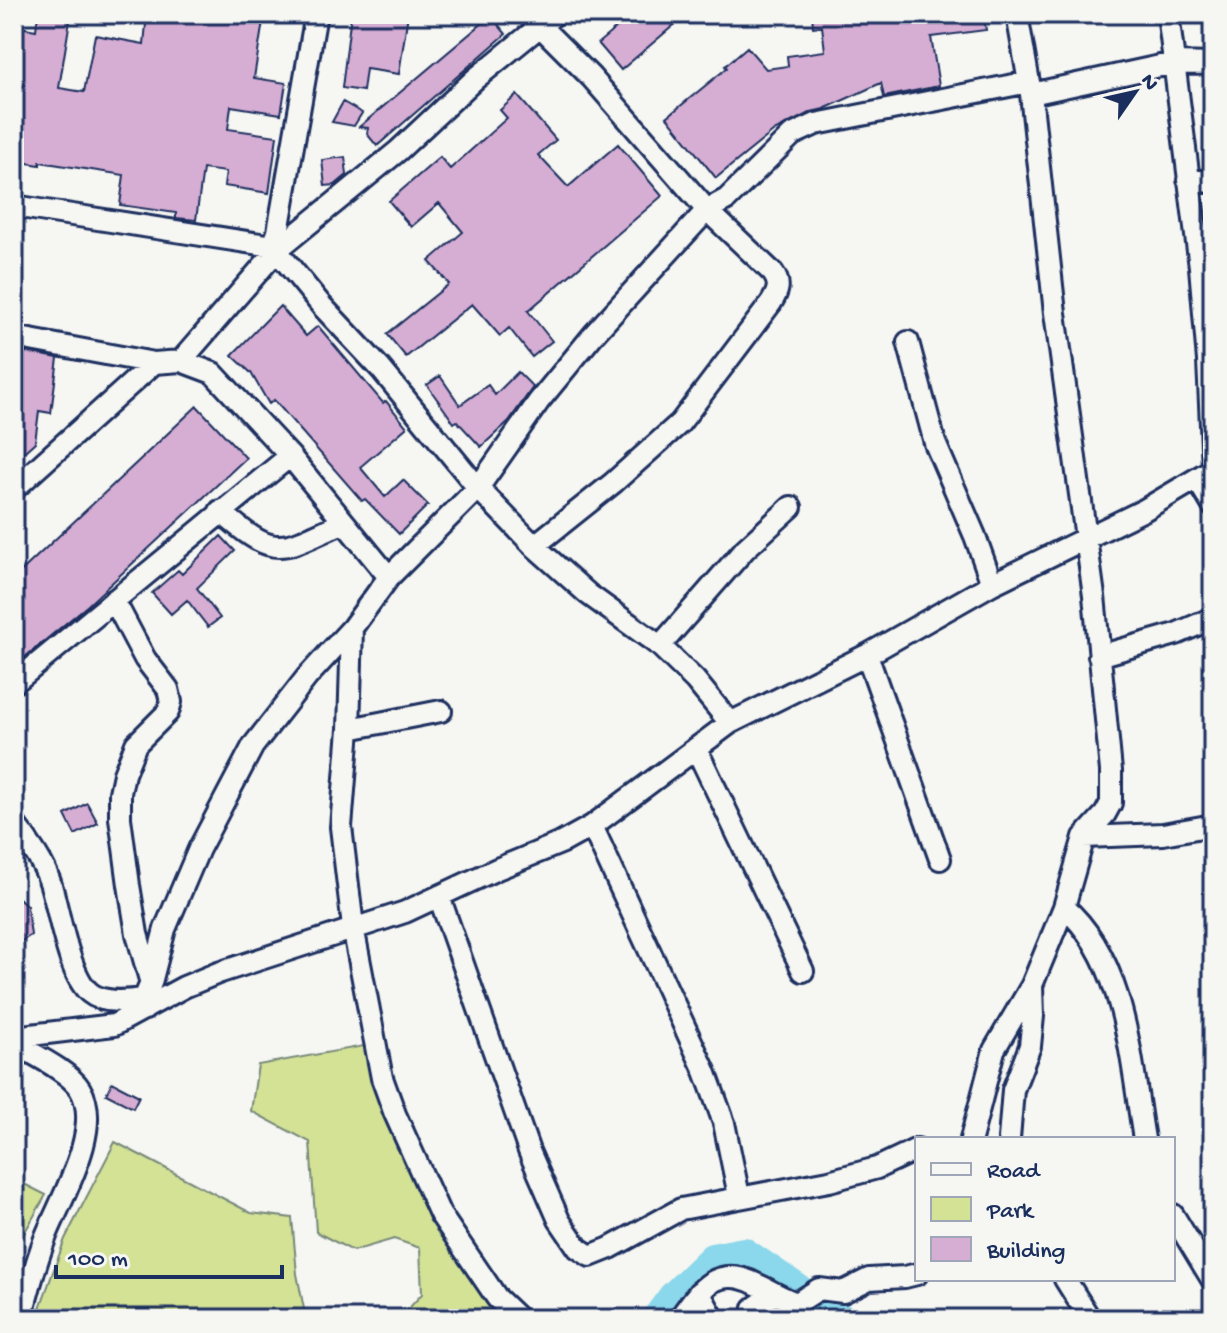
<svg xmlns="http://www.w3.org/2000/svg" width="1227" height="1333" viewBox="0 0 1227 1333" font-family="'Gochi Hand',sans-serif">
<rect width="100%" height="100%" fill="#f6f6f2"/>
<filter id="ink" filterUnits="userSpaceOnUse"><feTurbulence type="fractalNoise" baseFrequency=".0125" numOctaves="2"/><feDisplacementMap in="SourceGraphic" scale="16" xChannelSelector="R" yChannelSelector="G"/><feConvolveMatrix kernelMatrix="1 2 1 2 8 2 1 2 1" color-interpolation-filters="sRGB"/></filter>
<g filter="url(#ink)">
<path fill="#d3e295" stroke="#77887a" stroke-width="2" d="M 369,1045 L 439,1194 L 516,1319 L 399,1319 L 422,1294 L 420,1248 L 394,1239 L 353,1251 L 316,1232 L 310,1142 L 251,1111 L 258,1065 Z
M 115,1142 L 251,1213 L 292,1218 L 297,1274 L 306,1319 L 36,1319 L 65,1239 Z
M 14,1179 L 46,1195 L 22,1237 L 14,1260 Z"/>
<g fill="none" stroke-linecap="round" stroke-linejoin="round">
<path stroke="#8bd7eb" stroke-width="28" d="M 655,1319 L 672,1296 L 712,1257 L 744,1251 L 844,1319"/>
</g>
<path fill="#d6add3" stroke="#1b2f5e" stroke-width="2" d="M 38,14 L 71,14 L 59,88 L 84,92 L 95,35 L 144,44 L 147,14 L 213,14 L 263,21 L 254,78 L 286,83 L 281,114 L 231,106 L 228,129 L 277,136 L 269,193 L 224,186 L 226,172 L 203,169 L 196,220 L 176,218 L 176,213 L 120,205 L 124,175 L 40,162 L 40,165 L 14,161 L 14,26 L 36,30 Z
M 351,14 L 408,14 L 399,74 L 366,69 L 363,91 L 342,88 Z
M 633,14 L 687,14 L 621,70 L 598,43 Z
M 812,14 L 983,14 L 986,30 L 931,37 L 939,86 L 884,97 L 881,83 L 824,109 L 811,112 L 774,131 L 716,178 L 667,117 L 727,68 L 725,66 L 747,47 L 766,69 L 788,66 L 787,56 L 825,51 L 822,26 L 813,27 Z
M 491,16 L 506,34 L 377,146 L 367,134 L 368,128 L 359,127 Z
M 517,95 L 556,140 L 538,155 L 568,187 L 618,144 L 662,196 L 528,311 L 552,341 L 532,357 L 509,328 L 500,336 L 472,304 L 406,357 L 387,334 L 449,284 L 429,261 L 463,232 L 439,203 L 411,227 L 389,201 L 440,157 L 450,169 L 507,118 L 500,110 Z
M 343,102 L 362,113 L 354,126 L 332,122 Z
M 345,157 L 347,175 L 335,185 L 325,186 L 322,160 Z
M 280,306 L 306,336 L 318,326 L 383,403 L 386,401 L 407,427 L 360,467 L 385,497 L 403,480 L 428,505 L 399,534 L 365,499 L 362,501 L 274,400 L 269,404 L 251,373 L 232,355 Z
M 14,350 L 58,358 L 51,413 L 39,411 L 35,442 L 14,461 Z
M 518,372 L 533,387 L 509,421 L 481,447 L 457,421 L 454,423 L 427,385 L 440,376 L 460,405 L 488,385 L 495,395 Z
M 197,406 L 246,458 L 88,605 L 14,666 L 14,578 Z
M 221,536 L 235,551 L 197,588 L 220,618 L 208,627 L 187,600 L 171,614 L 152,593 L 178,570 L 182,574 Z
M 87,803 L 98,823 L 75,835 L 65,815 Z
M 14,893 L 27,906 L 31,935 L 14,946 Z
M 112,1082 L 139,1096 L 133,1108 L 106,1094 Z"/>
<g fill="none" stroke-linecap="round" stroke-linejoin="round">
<defs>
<path id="minor" d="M 1031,94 L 1174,63 L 1213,64
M 1188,180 L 1213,182
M 14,206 L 273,246 L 322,306 L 381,369 L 478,488 L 534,546 L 588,594 L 660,646 L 695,680 L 730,723
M 273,246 L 278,232 L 316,14
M 14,337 L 154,363 L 181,361 L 213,373 L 290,456 L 389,577
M 908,342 L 935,443 L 975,536 L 992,584
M 181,361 L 278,249 L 398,151 L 475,79 L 555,14
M 1197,479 L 1213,506
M 14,489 L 154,363
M 220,511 C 277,561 279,551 344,522
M 534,546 L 613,483 L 680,423 L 771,303 C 778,292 781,284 773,273 L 707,210 L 591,77 L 541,27 L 539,14
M 114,600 L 145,659 L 168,689 L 171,702 L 168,712 L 136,744 L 124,774 L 120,793 L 120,818 L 129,885 L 137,934 L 150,980
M 352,628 L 349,729 L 341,827 L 353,927 L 382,1078 L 395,1114 L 440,1214 L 497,1298 L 519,1319
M 660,646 L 745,549 L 791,507
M 867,655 L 940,859
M 1099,656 L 1176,634 L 1213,618
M 14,683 L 290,456
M 349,729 L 441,711
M 696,748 L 803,971
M 14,823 C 28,842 42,859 50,882 C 59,909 68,975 90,993 C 103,1004 128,1001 144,999
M 592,826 L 705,1071 L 724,1123 L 739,1196
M 1084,837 L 1163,834 L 1213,825
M 439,896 L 529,1151 L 559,1220 L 578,1248 L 590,1256 L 610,1248 L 681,1209 L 829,1181 L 877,1168 L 917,1149
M 1064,907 C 1126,960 1131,1063 1144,1139
M 145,1009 L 144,999 L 151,983 L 165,929 L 199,849 L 253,746 L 307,677 L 352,628 L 389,577 L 478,488 L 539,401 L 594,334 L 707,210 L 727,199 L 792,135 L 816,124 L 1029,82
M 14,1037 L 114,1025 L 184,987 L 218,973 L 405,912 L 497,869 L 563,842 L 592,826 L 730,723 L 867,655 L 992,584 L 1144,510 L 1213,469 L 1208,361 L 1200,267 L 1168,14
M 14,1043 C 32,1054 69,1071 80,1089 C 104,1128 61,1198 46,1236 C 36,1262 28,1291 21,1319
M 971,1139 L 994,1050 L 1032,985
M 1009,1139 L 1013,1090 L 1030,1046 L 1033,1016 L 1032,985 L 1064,907 L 1084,837 L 1105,814 L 1111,803 L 1111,771 L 1094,596 L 1055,313 L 1031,94 L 1017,14
M 1173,1215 L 1213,1281
M 1065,1279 L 1090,1319
M 699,1292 L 714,1319
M 679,1319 C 700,1289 717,1264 756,1284 C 770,1290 783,1299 797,1303 L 819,1289 L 843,1292 L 869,1279 L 905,1277 L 917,1274
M 752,1319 L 754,1308 L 774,1294"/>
</defs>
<use href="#minor" stroke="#1b2f5e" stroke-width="26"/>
<use href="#minor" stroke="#f6f6f2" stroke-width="20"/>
</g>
</g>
<rect width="1227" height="1333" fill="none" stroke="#f6f6f2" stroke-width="48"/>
<rect x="24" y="24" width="1179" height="1285" fill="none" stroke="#1b2f5e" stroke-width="3" filter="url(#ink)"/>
<rect x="915" y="1137" width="260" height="144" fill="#f6f6f2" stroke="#9ea6b7" stroke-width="2"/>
<rect x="931" y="1163" width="40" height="12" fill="#f6f6f2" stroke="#9ea6b7" stroke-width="2"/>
<text x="987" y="1177" font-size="24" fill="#1b2f5e">Road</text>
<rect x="931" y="1197" width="40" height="24" fill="#d3e295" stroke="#9ea6b7" stroke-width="2"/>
<text x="987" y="1217" font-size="24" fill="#1b2f5e">Park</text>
<rect x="931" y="1237" width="40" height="24" fill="#d6add3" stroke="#9ea6b7" stroke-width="2"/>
<text x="987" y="1257" font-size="24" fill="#1b2f5e">Building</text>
<g transform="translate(1135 92) rotate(56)" stroke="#f6f6f2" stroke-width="6" paint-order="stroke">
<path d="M0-6L14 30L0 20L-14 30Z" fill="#1b2f5e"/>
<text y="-12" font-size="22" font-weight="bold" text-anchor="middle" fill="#1b2f5e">N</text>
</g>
<path d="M56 1265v12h226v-12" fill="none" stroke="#1b2f5e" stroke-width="4"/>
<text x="68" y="1265" font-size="24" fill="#1b2f5e" stroke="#f6f6f2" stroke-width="6" paint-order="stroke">100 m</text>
</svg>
